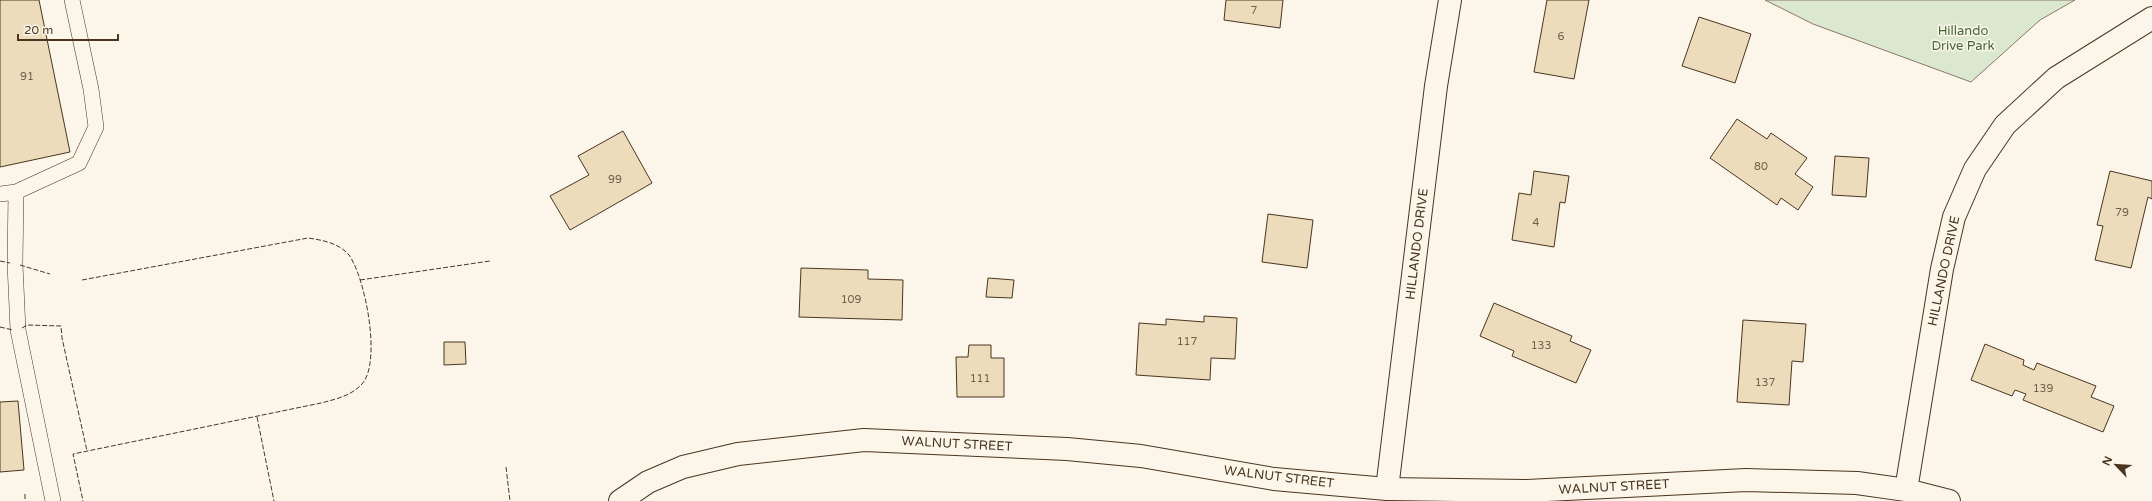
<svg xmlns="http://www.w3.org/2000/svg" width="2152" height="501" viewBox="0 0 2152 501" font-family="'Varela Round',sans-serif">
<rect width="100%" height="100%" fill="#fbf6e9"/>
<path fill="#dce7d0" stroke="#887966" d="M 1765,0 L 2075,0 L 2040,20 L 1971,82 L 1813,24 Z"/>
<path fill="#ecdcbc" stroke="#4a3520" d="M 0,0 L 39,0 L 70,152 L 0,167 Z
M 1226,0 L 1283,0 L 1280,28 L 1224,20 Z
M 1547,0 L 1589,0 L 1574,79 L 1534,72 Z
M 1699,17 L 1751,34 L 1735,83 L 1682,66 Z
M 1737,119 L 1767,139 L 1771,133 L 1807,158 L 1795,174 L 1813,187 L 1798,210 L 1781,198 L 1777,205 L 1710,158 Z
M 623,131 L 652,183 L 570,230 L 550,196 L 589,175 L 578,156 Z
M 1835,156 L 1869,158 L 1866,197 L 1832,195 Z
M 1534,171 L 1569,176 L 1565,203 L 1560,202 L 1554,247 L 1512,240 L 1519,193 L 1531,195 Z
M 2110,171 L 2152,181 L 2152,199 L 2148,197 L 2131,268 L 2095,260 L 2103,226 L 2097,225 Z
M 1268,214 L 1313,220 L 1307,268 L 1262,262 Z
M 801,268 L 868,270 L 868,279 L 903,280 L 902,320 L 799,317 Z
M 988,278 L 1014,280 L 1012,298 L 986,297 Z
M 1494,303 L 1572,336 L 1570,341 L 1591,350 L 1576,383 L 1512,356 L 1514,351 L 1480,336 Z
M 1204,316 L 1237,318 L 1235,359 L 1211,358 L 1210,380 L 1136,375 L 1139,323 L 1166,325 L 1166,319 L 1204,322 Z
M 1743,320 L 1806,324 L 1803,362 L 1792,361 L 1789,405 L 1737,402 Z
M 444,342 L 465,342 L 466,364 L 444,365 Z
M 1985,344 L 2024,360 L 2023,365 L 2034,370 L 2037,363 L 2096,386 L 2091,397 L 2114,406 L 2103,432 L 2023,400 L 2026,394 L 2015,390 L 2012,396 L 1971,380 Z
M 969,345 L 991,345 L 991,358 L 1004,358 L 1004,397 L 957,397 L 956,357 L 968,357 Z
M 18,401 L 24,470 L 0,472 L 0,402 Z"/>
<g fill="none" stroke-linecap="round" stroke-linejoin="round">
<defs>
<path id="lane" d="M 16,192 L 15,264 L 18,330 L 53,501
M 0,194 L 16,192 L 79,163 L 96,127 L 91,89 L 72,0"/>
<path id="street" d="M 1387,489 L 1436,86 L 1450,0
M 1906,490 L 1942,269 L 1954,217 L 1975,169 L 2005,125 L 2056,78 L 2152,18
M 620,501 L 648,482 L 683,467 L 738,454 L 864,440 L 1067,449 L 1141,456 L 1274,479 L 1387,489 L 1527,491 L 1746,480 L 1857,483 L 1906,490 L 1949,501"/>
</defs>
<use href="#lane" stroke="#4a3520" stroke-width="16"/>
<use href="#street" stroke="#4a3520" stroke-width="24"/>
<use href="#lane" stroke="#fbf6e9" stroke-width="15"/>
<use href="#street" stroke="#fbf6e9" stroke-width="22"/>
<path stroke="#4a3520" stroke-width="1" stroke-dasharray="5 2" stroke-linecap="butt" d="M 0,261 L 10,263
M 20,265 L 50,274
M 82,280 L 308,238 C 322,240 339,243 349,255 C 365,277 382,362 362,384 C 351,396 336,399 321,403 L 73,454 L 83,501
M 360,280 L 490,261
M 0,327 L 13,330
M 22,328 L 27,325 L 61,326 L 62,338 L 87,451
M 257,417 L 274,501
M 506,467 L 510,501
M 25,494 L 25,501"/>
</g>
<g text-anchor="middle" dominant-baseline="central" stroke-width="3" stroke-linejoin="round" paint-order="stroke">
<g font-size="11" fill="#725f47">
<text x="1254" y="10">7</text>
<text x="1561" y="36">6</text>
<text x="27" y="76">91</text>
<text x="1761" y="166">80</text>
<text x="615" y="179">99</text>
<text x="2122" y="212">79</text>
<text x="1536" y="222">4</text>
<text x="851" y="299">109</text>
<text x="1187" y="341">117</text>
<text x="1541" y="345">133</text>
<text x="980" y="378">111</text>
<text x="1765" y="382">137</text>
<text x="2043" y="388">139</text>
</g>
<g font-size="13" fill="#436837" stroke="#fbf6e9">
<text x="1963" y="31">Hillando<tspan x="1963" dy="15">Drive Park</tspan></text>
</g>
<g font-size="13" fill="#4a3520" stroke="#fbf6e9">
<text transform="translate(1417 244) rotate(-83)">HILLANDO DRIVE</text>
<text transform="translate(1944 271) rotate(-78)">HILLANDO DRIVE</text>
<text transform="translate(957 444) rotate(3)">WALNUT STREET</text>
<text transform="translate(1279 477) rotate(7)">WALNUT STREET</text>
<text transform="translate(1614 487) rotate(-3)">WALNUT STREET</text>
</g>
</g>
<g transform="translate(2116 465) rotate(295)" stroke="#fbf6e9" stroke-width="3" paint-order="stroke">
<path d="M0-3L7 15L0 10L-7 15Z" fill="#4a3520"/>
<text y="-6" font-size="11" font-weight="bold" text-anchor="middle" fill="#4a3520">N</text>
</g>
<path d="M18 34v6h100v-6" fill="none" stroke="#4a3520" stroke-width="2"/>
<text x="24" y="34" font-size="12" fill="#4a3520" stroke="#fbf6e9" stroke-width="3" paint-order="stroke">20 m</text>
</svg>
